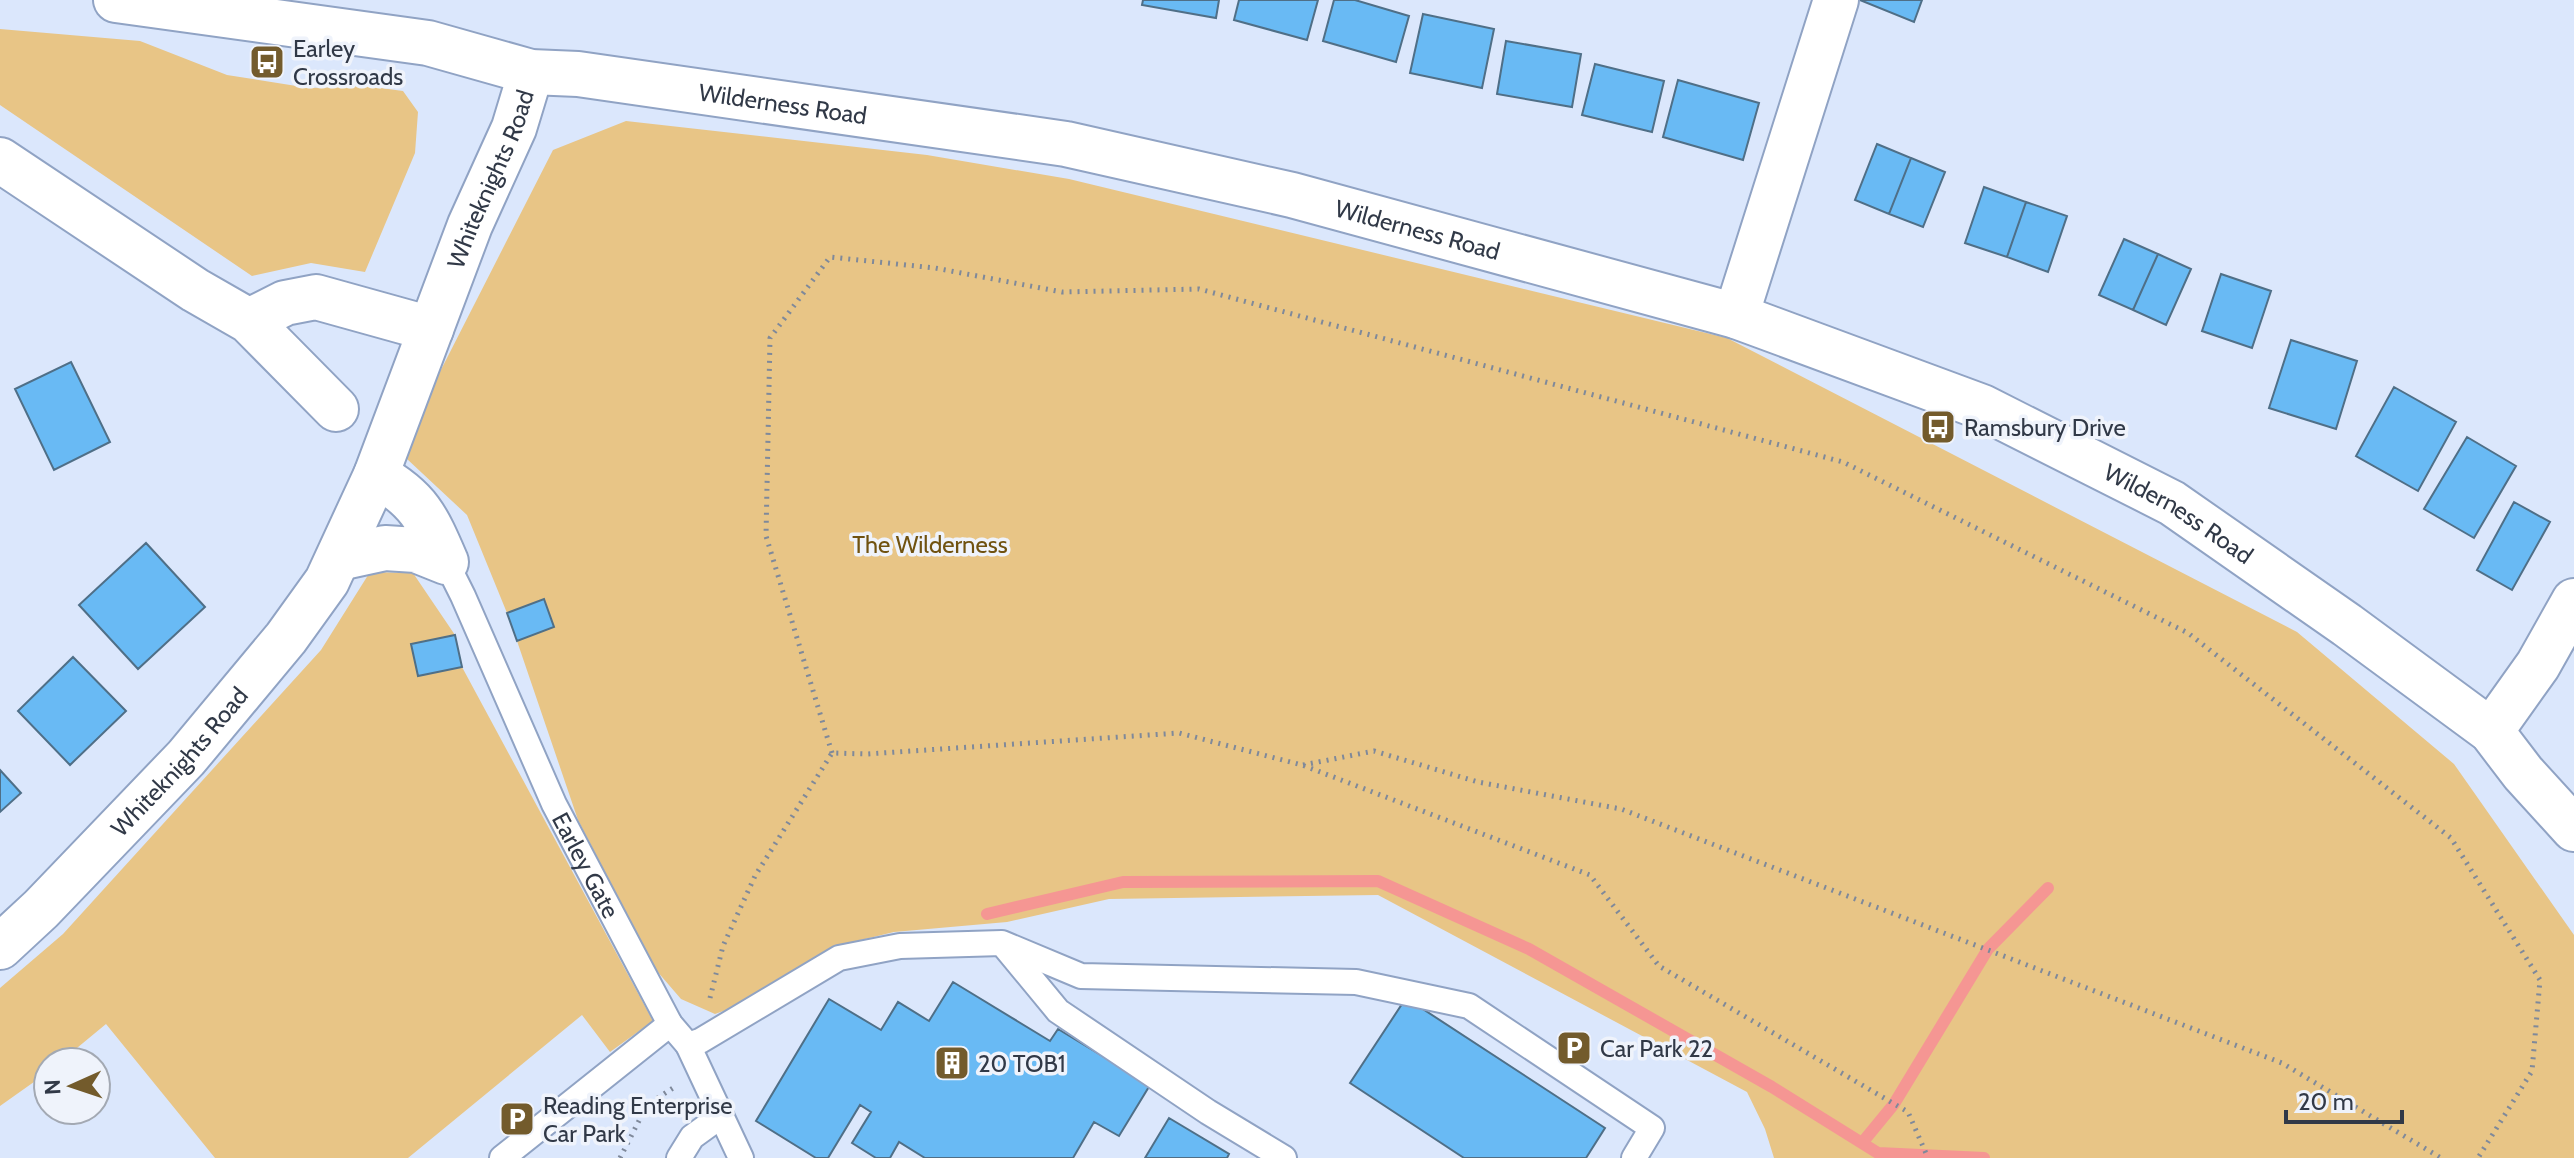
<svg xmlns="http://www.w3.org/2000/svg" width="2574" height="1158" viewBox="0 0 2574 1158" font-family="Cabin,sans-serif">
<rect width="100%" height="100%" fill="#dbe7fc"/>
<path fill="#e8c586" d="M 0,29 L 140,41 L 227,75 L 309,88 L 366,86 L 403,91 L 418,112 L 415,153 L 365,272 L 311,263 L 252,276 L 0,105 Z
M 626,121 L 927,155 L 1069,179 L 1727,338 L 2297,632 L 2454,764 L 2574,935 L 2574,1158 L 1774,1158 L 1765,1129 L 1747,1092 L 1378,895 L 1109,899 L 1007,922 L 894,932 L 832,947 L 729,1009 L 715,1014 L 681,999 L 656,970 L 578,820 L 517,641 L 554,627 L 544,600 L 507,613 L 467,515 L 407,459 L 421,409 L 553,150 Z
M 370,572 L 413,573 L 455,635 L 411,644 L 418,676 L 462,667 L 653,1021 L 610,1052 L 582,1015 L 408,1158 L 215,1158 L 106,1024 L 60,1062 L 48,1062 L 48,1072 L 0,1106 L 0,988 L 63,934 L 321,650 Z"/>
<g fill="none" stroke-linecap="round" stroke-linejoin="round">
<path stroke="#f59693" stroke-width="12" d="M 987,914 L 1123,882 L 1378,881 L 1529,949 L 1772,1087 L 1878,1153 L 1984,1158
M 1862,1143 L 1894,1104 L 1988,949 L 2048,888"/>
</g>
<path fill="#69baf4" stroke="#4f6f87" stroke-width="2" d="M 1143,0 L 1219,0 L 1216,18 L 1142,5 Z
M 1239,0 L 1318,0 L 1307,40 L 1234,20 Z
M 1334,0 L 1355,0 L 1409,16 L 1396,62 L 1323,41 Z
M 1860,0 L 1922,0 L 1914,22 Z
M 1423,14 L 1494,29 L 1482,88 L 1410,73 Z
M 1506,41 L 1581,54 L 1572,107 L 1497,94 Z
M 1595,64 L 1664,81 L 1652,132 L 1582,115 Z
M 1678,80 L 1759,103 L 1743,160 L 1663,137 Z
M 1877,144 L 1911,158 L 1889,214 L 1855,200 Z
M 1911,158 L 1945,172 L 1923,227 L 1889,214 Z
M 1984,187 L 2026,202 L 2007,257 L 1965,243 Z
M 2026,202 L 2067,216 L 2048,272 L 2007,257 Z
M 2124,239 L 2158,254 L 2133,310 L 2099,295 Z
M 2158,254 L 2191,269 L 2166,325 L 2133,310 Z
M 2221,274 L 2271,291 L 2252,348 L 2202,331 Z
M 2291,340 L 2357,361 L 2336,429 L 2269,408 Z
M 71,362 L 110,442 L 54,470 L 15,389 Z
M 2394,387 L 2456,422 L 2418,491 L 2356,456 Z
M 2467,437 L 2516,466 L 2474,538 L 2424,509 Z
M 2514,502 L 2550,522 L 2512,590 L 2477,570 Z
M 146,543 L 205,607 L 138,669 L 79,605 Z
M 544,599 L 554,627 L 517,641 L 507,613 Z
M 455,635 L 462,667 L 418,676 L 411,644 Z
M 73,657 L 126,711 L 70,765 L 18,711 Z
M 0,770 L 21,793 L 0,812 Z
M 953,982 L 1050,1041 L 1058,1029 L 1150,1085 L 1119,1136 L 1094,1122 L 1073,1158 L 925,1158 L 899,1142 L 890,1158 L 876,1158 L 852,1143 L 871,1112 L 860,1105 L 828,1158 L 816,1158 L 756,1121 L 829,999 L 881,1030 L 898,1002 L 929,1021 Z
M 1406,998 L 1605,1128 L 1586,1158 L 1464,1158 L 1350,1083 Z
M 1169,1118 L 1229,1154 L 1227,1158 L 1145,1158 Z"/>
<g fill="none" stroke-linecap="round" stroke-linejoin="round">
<defs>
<g id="lane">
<path id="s1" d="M 446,562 L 463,596 L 554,804 L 670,1024 L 688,1045 L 741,1158"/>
<path d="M 1006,948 L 1058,1011 L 1208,1112 L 1284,1158"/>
<path d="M 688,1045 L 700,1041 L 839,958 L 900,946 L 1002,943 L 1081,976 L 1356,982 L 1469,1006 L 1652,1128 L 1634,1158"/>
<path d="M 502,1158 L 670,1024"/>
<path d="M 679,1158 L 692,1137 L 721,1116"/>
</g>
<path id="street" d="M 0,160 L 195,290 L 249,321 L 336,409
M 1736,316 L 1836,0
M 249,321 L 285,303 L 316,297 L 431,329
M 376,475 C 419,499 427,518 446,562
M 339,558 L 385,548 L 416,550 L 446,562
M 2491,731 L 2538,665 L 2574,601"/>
<g id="secondary">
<path id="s2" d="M 116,0 L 428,43 L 531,72 L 578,74 L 1066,144 L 1292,195 L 1736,316 L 1982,407 L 2172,503 L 2347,625 L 2491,731 L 2523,773 L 2574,829"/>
<path id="s3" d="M 0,947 L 41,909 L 186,758 L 286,638 L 327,581 L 376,475 L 470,225 L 514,128 L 531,72"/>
</g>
</defs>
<use href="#lane" stroke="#90a3c4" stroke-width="28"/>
<use href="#street" stroke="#90a3c4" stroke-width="48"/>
<use href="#secondary" stroke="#90a3c4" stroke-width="48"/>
<path stroke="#7f899a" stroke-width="5" stroke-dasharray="2 6" stroke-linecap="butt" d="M 832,753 L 766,536 L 770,338 L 830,257 L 935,268 L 1062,292 L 1199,289 L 1843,462 L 2188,633 L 2451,838 L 2540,980 L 2532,1071 L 2478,1158
M 1303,765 L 1374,751 L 1478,782 L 1621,809 L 2282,1063 L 2441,1158
M 710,998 L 723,946 L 755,876 L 832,753 L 867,754 L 1179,733 L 1302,765 L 1590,875 L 1659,966 L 1908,1112 L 1928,1158
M 620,1158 L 647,1105 L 673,1088"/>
<use href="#lane" stroke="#fff" stroke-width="24"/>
<use href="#street" stroke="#fff" stroke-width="44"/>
<use href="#secondary" stroke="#fff" stroke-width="44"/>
</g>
<defs>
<symbol id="bus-square" viewBox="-11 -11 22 22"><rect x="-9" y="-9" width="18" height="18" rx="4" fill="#735b2c" stroke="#eff3fb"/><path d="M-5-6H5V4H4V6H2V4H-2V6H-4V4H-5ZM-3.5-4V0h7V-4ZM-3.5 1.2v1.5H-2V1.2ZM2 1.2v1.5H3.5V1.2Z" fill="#fff"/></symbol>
<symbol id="parking-square" viewBox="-11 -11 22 22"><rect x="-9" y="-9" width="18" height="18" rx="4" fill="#735b2c" stroke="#eff3fb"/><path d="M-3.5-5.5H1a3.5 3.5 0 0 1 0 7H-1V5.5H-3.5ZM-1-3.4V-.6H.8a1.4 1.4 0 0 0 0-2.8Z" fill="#fff"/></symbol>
<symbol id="building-square" viewBox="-11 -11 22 22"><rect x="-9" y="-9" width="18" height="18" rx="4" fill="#735b2c" stroke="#eff3fb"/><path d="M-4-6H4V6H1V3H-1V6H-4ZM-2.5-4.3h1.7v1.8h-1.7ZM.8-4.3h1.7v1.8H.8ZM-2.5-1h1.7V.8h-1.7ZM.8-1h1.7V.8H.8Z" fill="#fff"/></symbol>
</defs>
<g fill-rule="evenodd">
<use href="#bus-square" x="247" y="42" width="40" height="40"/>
<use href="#bus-square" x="1918" y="407" width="40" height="40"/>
<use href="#parking-square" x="1554" y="1028" width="40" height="40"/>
<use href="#building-square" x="932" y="1043" width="40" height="40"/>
<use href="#parking-square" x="497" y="1099" width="40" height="40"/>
</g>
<g text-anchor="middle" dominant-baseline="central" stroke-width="7" stroke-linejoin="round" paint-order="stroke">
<g font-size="24" fill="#313947" stroke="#eff3fb" text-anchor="start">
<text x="293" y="48">Earley<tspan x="293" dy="28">Crossroads</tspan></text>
<text x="1964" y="427">Ramsbury Drive</text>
<text x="1600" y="1048">Car Park 22</text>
<text x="978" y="1063">20 TOB1</text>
<text x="543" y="1105">Reading Enterprise<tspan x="543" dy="28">Car Park</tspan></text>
</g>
<g font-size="24" fill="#313947" stroke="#eff3fb">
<text stroke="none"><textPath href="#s2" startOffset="676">Wilderness Road</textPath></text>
<text stroke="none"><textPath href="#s3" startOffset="926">Whiteknights Road</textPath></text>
<text stroke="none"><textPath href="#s2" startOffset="1324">Wilderness Road</textPath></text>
<text stroke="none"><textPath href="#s2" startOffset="2140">Wilderness Road</textPath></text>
<text stroke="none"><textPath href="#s3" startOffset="258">Whiteknights Road</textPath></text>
<text stroke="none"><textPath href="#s1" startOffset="334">Earley Gate</textPath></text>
</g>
<g font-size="24" fill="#705210" stroke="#eff3fb">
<text x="930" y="544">The Wilderness</text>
</g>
</g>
<g transform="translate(72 1086) rotate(267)"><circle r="38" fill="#eff3fb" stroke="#a3a9b3" stroke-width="2"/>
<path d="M0-6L14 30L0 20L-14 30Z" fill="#735b2c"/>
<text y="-12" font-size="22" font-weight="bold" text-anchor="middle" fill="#313947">N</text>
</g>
<path d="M2286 1110v12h116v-12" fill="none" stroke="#313947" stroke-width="4"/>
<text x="2298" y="1110" font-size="24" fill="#313947" stroke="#eff3fb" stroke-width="6" paint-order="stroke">20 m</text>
</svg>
